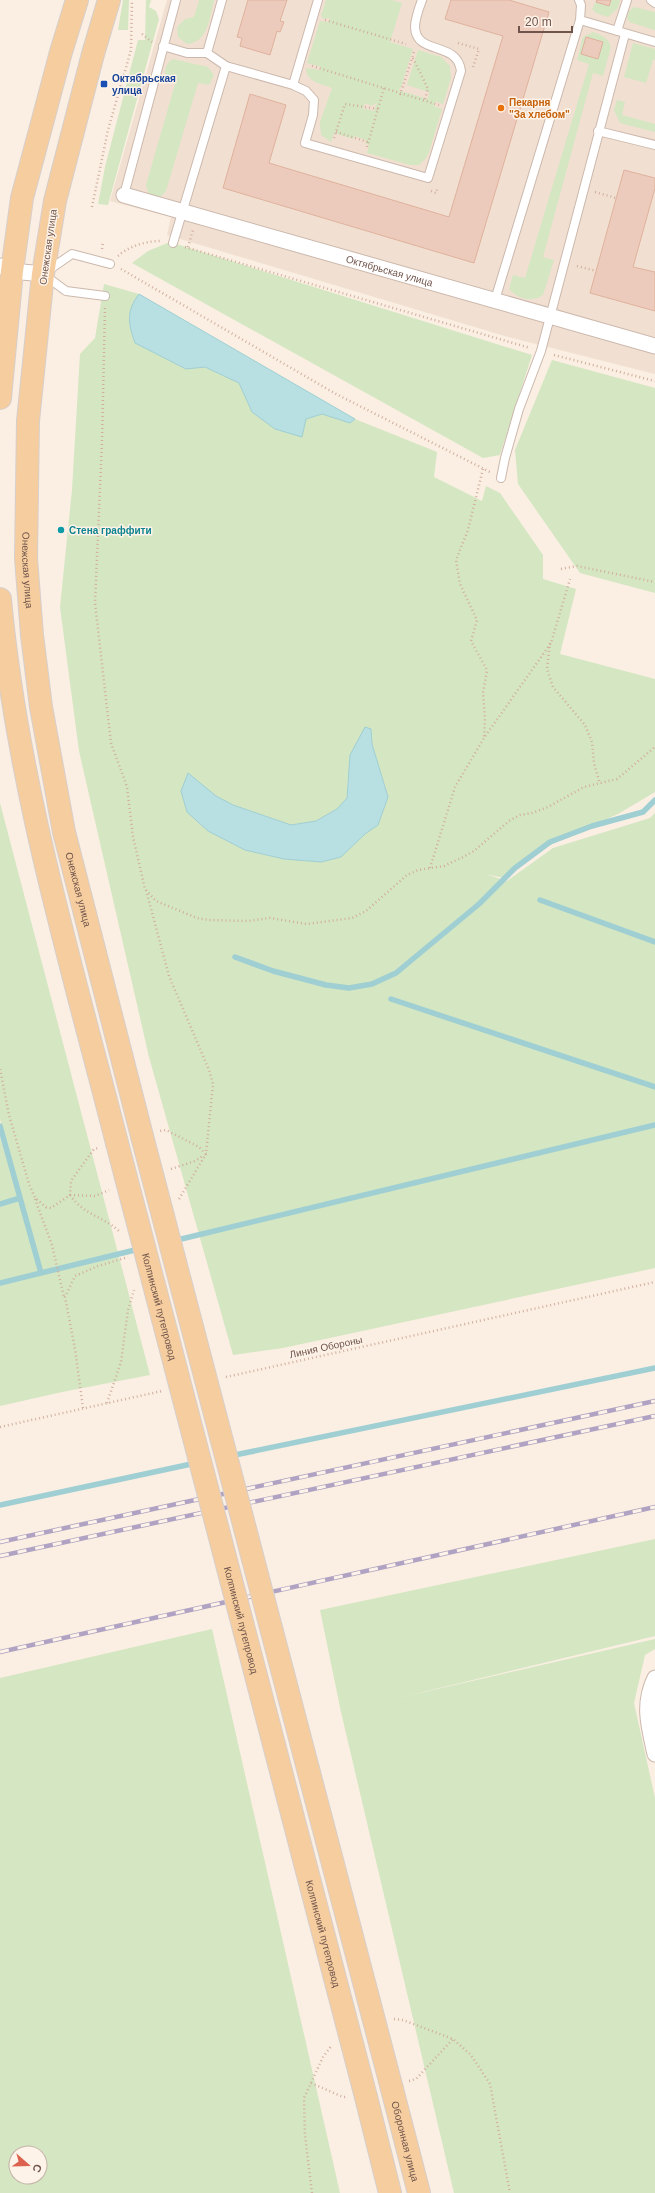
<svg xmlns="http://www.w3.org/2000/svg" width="655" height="2193" viewBox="0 0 655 2193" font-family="Helvetica,sans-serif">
<rect width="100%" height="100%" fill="#faefe2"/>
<path fill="#f1e0d1" d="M 167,0 L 655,0 L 655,374 L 508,337 L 167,235 L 171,217 L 110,201 Z"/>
<path fill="#d4e6c2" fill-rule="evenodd" d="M 123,0 L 129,0 L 128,30 L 118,30 Z
M 146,0 L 151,0 L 149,7 L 156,11 L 159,19 L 108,205 L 98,204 L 105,167 L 138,40 L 145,40 Z
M 199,0 L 214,0 C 210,16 208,43 187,44 L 178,37 L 177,27 L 185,19 L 194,17 Z
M 326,0 L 392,0 L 402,3 L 390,42 L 413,49 L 401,87 L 398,90 L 428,99 L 429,92 L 407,85 L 418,50 L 441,57 L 450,66 L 451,78 L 443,104 L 435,101 L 434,106 L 442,109 L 429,152 L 426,158 L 419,165 L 410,165 L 367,153 L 369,145 L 365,143 L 366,140 L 355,136 L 353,139 L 334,133 L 331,142 L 321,135 L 320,122 L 332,88 C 322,84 306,82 306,68 L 320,70 L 321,67 L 307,63 L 320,21 L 328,22 L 330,18 L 324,19 L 321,16 ZM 377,102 L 374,111 L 367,109 L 363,110 L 365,103 L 372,106 Z
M 611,0 L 620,0 L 618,8 L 608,17 L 596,13 L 592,9 L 596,2 L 609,6 Z
M 634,7 L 655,12 L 655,30 L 629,22 L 627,17 L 629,11 Z
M 593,32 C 601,35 609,38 611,47 L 603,76 L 593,73 L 543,257 L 554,260 L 543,295 C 531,303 518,299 509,289 L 513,275 L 525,278 L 589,64 L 577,60 L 583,37 Z
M 633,43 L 655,49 L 655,60 L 653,60 L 646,83 L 624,77 Z
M 173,59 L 208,67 L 214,75 L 209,85 L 198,83 L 166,191 L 160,197 L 149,195 L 146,185 L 175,84 L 166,77 C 164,69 166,63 173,59 Z
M 617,100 L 625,102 L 622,115 L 655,124 L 655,132 L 620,123 L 614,110 Z
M 170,242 L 532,355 L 500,455 L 483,458 L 132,263 L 148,251 Z
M 104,284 L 139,294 L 132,304 L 186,369 L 205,367 L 239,383 L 252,412 L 306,419 L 322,414 L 350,423 L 355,419 L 437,452 L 434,477 L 482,501 L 486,486 L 500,493 L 543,555 L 543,579 L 576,589 L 560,654 L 655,679 L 655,792 C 643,799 630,807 618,814 C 578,833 537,846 504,878 L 485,874 L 507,881 L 553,848 L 650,818 L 655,813 L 655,1268 L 283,1348 L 233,1355 L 149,1057 L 79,751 L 60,607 L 72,490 L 80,354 L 95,338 ZM 371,729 L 372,744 L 388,797 L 378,825 L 365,834 L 341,857 L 321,862 L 284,859 L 245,850 L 208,831 L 197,820 L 216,796 L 233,805 L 291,825 L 316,821 L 337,809 L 347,798 L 348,777 Z
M 552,360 L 655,388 L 655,593 L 580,573 L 518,484 L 515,450 Z
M 0,803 L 150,1375 L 62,1392 L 0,1406 L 0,1137 L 36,1255 L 0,1119 Z
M 655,1539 L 655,1636 L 398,1698 L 655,1639 L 655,1649 L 645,1655 L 634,1703 L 655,1798 L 655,2193 L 454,2193 L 341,1712 L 320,1610 Z
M 212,1629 L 340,2193 L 0,2193 L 0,1678 ZM 16,2153 L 40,2153 L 40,2177 L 16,2177 Z"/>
<path fill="#b8dfe2" stroke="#9fcfd3" d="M 139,294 L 355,419 L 350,423 L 322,414 L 306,419 L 302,437 L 275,429 L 252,412 L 239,383 L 205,367 L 186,369 L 135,343 C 128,323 126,311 139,294 Z
M 365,727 L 371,729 L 372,744 L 388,797 L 378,825 L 365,834 L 341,857 L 321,862 L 284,859 L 245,850 L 208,831 L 187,812 L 181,791 L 188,773 L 216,796 L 233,805 L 291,825 L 316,821 L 337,809 L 347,798 L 350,755 Z"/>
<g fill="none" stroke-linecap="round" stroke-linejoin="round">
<path stroke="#9fcfd3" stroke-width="5.5" d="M 540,900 L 655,942
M 235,957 L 273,971 L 326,985 L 349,988 L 372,984 L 396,973 L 479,904 L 515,868 L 550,842 L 592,826 L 643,812 L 655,800
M 391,999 L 655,1087
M 0,1126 L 41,1273
M 0,1204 L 20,1198
M 173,1241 L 655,1125
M 0,1283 L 139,1249
M 230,1456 L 655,1368
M 0,1505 L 196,1463"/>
</g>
<path fill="#edcbbc" stroke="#dfb19d" d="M 248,0 L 287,0 L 280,21 L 284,22 L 280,32 L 277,31 L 270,55 L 240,46 L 242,38 L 237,37 Z
M 451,0 L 509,0 L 549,12 L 474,263 L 223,188 L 250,94 L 286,105 L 269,163 L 449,217 L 503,36 L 445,19 Z
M 597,0 L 611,0 L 609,6 L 596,2 Z
M 586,37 L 603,42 L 598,59 L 581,54 Z
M 624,170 L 655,178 L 655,188 L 633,267 L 655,272 L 655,311 L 590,293 Z"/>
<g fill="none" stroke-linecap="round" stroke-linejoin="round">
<defs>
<path id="service" d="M 651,0 L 655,3
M 580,20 L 655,42
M 617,31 L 627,0
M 163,46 L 187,53 L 207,53 L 226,66 L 293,85 L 306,91 L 314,100 L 313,115 L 305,143 L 428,178 L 461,71 C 457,40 416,56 415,27 C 415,19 419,8 422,0
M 207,53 L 222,0
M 293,85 L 318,0
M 598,131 L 655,145
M 124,195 L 176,0
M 173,243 L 226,66
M 105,296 L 66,291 L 43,274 L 72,254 L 110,264
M 495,300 L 580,20 L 581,5 L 579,0
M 501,478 L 505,458 L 519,409 L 541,351 L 625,34"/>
<g id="minor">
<path id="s1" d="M 124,195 L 655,346"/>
<path d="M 0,266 L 12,271 L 43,274"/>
<path d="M 655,1678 C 642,1704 649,1727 655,1754"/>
</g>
<g id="primary">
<path id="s2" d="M 109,0 L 93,54 L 55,201 L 43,274 L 28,421 L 26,558 L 32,635 L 41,707 L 64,832 L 142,1136"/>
<path d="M 0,398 L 12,271 L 22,198 L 61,52 L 77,0"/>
<path d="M 0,599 C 17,784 71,963 117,1143"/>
<path id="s3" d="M 392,2089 L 419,2193"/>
<path d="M 366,2097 L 390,2193"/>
</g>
</defs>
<use href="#service" stroke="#ccb8ad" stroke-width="10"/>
<use href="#minor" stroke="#ccb8ad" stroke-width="17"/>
<use href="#primary" stroke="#d7cfcd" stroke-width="24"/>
<path stroke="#d2ae9f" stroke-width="2.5" stroke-dasharray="1 3" stroke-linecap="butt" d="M 325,20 L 406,44
M 142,34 L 152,42
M 458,43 L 479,49 L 473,67
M 413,58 L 428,89 L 424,102
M 312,66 L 439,105
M 400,95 L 414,52
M 336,132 L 368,142
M 334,138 L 345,104 L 378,109
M 367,147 L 384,88
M 431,191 L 436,193 L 438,187
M 595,192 L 616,198
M 92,207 L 108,130 L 131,50 L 132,0
M 185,247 L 530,348
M 188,247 L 193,230
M 102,249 L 103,242
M 118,256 C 129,246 146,241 161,241
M 577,266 L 596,271
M 121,269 L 336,394 L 490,472
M 105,308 L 102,442 L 95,603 L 111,743 L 127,787 L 133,837 L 145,889 L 156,901 L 197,918 L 209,920 L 248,921 L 270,918 L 307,924 L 352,918 L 366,911 L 407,875 L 418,870 L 444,866 L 463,857 L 474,851 L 509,821 L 520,815 L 532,813 L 548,807 L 584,787 L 617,779 L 655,747
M 554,355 L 655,381
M 483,469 L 468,530 L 456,560 L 460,584 L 477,620 L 471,641 L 487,670 L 483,693 L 485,718 L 484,737
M 561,569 L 577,566 L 655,582
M 550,643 L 547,669 L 553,687 L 585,725 L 592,742 L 594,763 L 600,784
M 430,868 L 455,787 L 484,738 L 551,643 L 570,579
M 146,890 L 169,976 L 209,1070 L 213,1084 L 206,1154 L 199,1147 L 166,1130 L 160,1131
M 0,1069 L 9,1115 L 29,1184 L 35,1198 L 46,1207 L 51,1208 L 70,1195 L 71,1181 L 94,1149 L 99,1148
M 171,1169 L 195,1161 L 204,1155
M 70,1195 C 85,1216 101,1215 119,1231
M 70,1195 L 95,1196 L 109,1190
M 35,1199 L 52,1245 L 64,1297
M 179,1199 L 206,1154
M 226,1377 L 655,1282
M 107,1403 L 121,1362 L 128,1310 L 134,1290
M 83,1408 L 75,1349 L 65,1297 L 75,1276 L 98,1266 L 128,1257
M 0,1427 L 162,1391
M 394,2019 L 403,2020 L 453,2039 L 471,2055 L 490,2084 L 510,2193
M 409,2081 L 416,2079 L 453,2039
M 311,2083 L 343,2097 L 347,2097
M 312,2193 L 305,2135 L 304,2098 L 323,2057 L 332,2045"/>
<use href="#service" stroke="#fff" stroke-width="8"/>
<use href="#minor" stroke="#fff" stroke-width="15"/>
<use href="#primary" stroke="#f5cd9f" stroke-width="22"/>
<defs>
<path id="rail" d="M 0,1542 L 655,1401
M 0,1556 L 655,1416
M 0,1652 L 655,1507"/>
</defs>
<use href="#rail" stroke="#b0a2c2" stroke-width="4.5"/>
<use href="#rail" stroke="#fdf3e8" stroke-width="3" stroke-dasharray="9" stroke-linecap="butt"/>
<defs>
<g id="primary-bridge">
<path d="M 142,1136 L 392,2089"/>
<path id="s4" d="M 117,1143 L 366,2097"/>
</g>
</defs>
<use href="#primary-bridge" stroke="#d7cfcd" stroke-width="24" stroke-linecap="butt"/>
<use href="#primary-bridge" stroke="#f5cd9f" stroke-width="22"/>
</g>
<rect fill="#1a4fb4" stroke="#fdf3e8" stroke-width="1.5" x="100" y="80" width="8" height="8" rx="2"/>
<circle fill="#e8710a" stroke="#fdf3e8" stroke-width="1.5" cx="501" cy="108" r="4"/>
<circle fill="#0f9aa8" stroke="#fdf3e8" stroke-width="1.5" cx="61" cy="530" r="4"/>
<g text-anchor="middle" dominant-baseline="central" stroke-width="3" stroke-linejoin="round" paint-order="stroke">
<g font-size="10" font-weight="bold" fill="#164399" stroke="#fdf3e8" text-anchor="start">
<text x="112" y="78">Октябрьская<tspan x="112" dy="12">улица</tspan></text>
</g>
<g font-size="10" font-weight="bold" fill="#c56008" stroke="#fdf3e8" text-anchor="start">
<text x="509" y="102">Пекарня<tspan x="509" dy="12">"За хлебом"</tspan></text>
</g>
<g font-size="10" fill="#70544b" stroke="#fdf3e8">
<text transform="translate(48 247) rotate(-82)">Онежская улица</text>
<text stroke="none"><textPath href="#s1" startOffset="276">Октябрьская улица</textPath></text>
<text stroke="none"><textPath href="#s2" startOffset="579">Онежская улица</textPath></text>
<text stroke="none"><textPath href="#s2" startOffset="903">Онежская улица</textPath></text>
<text stroke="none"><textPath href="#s4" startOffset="169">Колпинский путепровод</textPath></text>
<text transform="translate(326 1347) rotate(-12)">Линия Обороны</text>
<text stroke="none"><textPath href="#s4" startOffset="493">Колпинский путепровод</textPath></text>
<text stroke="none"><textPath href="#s4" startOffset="817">Колпинский путепровод</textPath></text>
<text stroke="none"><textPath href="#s3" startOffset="54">Оборонная улица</textPath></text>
</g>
<g font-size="10" font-weight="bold" fill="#0d838f" stroke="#fdf3e8" text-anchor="start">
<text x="69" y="530">Стена граффити</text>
</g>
</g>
<g transform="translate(28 2165) rotate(110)"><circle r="19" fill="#fdf3e8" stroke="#c5b3a9"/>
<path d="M0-3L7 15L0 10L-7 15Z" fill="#dc624f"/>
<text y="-6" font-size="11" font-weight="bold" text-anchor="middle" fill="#70544b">С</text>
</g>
<path d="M519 26v6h53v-6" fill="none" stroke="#70544b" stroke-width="2"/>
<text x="525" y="26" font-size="12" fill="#70544b" stroke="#fdf3e8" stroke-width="3" paint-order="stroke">20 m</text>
</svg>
